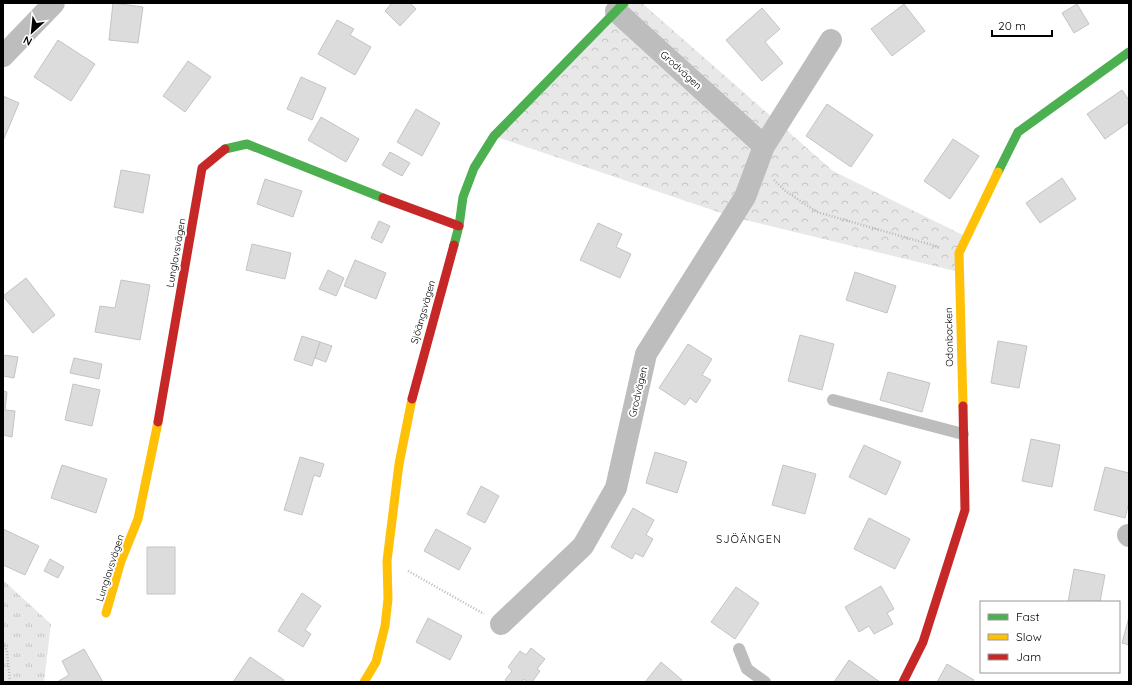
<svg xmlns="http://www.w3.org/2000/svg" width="1132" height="685" viewBox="0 0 1132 685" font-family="Quicksand,sans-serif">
<defs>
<pattern id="grass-tufts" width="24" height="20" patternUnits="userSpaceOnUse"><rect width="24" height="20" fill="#e8e8e8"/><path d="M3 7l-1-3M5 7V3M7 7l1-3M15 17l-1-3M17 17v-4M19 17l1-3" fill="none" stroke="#c5c5c5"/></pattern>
<pattern id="forest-crowns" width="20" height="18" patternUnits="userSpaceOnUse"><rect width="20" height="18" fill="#e8e8e8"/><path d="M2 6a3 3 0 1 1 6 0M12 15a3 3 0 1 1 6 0" fill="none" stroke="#c5c5c5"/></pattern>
</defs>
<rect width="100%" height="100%" fill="#fff"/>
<path fill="url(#grass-tufts)" d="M 3,580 L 51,624 L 44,682 L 3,682 Z"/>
<path fill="url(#forest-crowns)" d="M 624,3 L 642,3 L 833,171 L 967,237 L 959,272 L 733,217 L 494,136 Z"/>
<path fill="#dcdcdc" stroke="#c4c4c4" d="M 113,3 L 143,7 L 138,43 L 109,40 Z
M 392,3 L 410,3 L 416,9 L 400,26 L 385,11 Z
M 904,4 L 925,31 L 892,56 L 871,29 Z
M 1077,4 L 1089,24 L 1074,33 L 1062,13 Z
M 762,8 L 780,29 L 765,42 L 783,63 L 762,81 L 726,40 Z
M 337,20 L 354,29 L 350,35 L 371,47 L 355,75 L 318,54 Z
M 58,40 L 95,64 L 71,101 L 34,77 Z
M 188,61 L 211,77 L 185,112 L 163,96 Z
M 301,77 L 326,88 L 312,120 L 287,109 Z
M 1122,90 L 1129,100 L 1129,122 L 1105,139 L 1087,114 Z
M 3,96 L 19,103 L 3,141 Z
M 827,104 L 873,135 L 851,167 L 806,136 Z
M 416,109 L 440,123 L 422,156 L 397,142 Z
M 321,117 L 359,139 L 346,162 L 308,140 Z
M 953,139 L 979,156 L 950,199 L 924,181 Z
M 390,152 L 410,163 L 402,176 L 382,165 Z
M 121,170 L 150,175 L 143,213 L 114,207 Z
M 1062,178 L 1076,199 L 1040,223 L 1026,203 Z
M 265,179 L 302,191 L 293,217 L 257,204 Z
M 379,221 L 390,226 L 382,243 L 371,238 Z
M 598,223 L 622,234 L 616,247 L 631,254 L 620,278 L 580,260 Z
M 252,244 L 291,253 L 285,279 L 246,270 Z
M 355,260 L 386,273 L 376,299 L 344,286 Z
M 328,270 L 344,278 L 336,296 L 319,289 Z
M 855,272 L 896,286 L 887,313 L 846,300 Z
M 26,278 L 55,315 L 33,333 L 3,296 Z
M 121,280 L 150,285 L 140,340 L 95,332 L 100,306 L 115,308 Z
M 800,335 L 834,344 L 822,390 L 788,381 Z
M 302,336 L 320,342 L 312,366 L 294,360 Z
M 998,341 L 1027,346 L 1019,388 L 991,383 Z
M 320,342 L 332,346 L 326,362 L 315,358 Z
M 688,344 L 712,359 L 702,375 L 711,380 L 696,403 L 690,398 L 685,405 L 659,388 Z
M 3,355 L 18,357 L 14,378 L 3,376 Z
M 74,358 L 102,364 L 99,379 L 70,373 Z
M 888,372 L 930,383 L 922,412 L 880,400 Z
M 73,384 L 100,390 L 92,426 L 65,420 Z
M 3,391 L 7,392 L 5,410 L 15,411 L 12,437 L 3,435 Z
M 1031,439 L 1060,445 L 1052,487 L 1022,481 Z
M 864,445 L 901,462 L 886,495 L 849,477 Z
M 655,452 L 687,462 L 677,493 L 646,483 Z
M 300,457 L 324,464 L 320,477 L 314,475 L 302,515 L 284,510 Z
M 62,465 L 107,479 L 96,513 L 51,498 Z
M 783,465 L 816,474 L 805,514 L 772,505 Z
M 1105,467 L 1129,473 L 1129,502 L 1125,518 L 1094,510 Z
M 481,486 L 499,496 L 485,523 L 467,514 Z
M 633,508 L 654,520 L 646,535 L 653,539 L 643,557 L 635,553 L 632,559 L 611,547 Z
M 869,518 L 910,539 L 895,569 L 854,549 Z
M 3,529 L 39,546 L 25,575 L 3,565 Z
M 436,529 L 471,548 L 459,570 L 424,551 Z
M 147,547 L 175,547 L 175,594 L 147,594 Z
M 50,559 L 64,567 L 58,578 L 44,571 Z
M 1074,569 L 1105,575 L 1100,602 L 1068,602 Z
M 881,586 L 894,609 L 887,613 L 893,624 L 874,634 L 869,626 L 859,632 L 845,607 Z
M 736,587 L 759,603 L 735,639 L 711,622 Z
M 302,593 L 321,606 L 305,630 L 311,634 L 303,647 L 278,631 Z
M 1129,617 L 1129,645 L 1122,643 Z
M 428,618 L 462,636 L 450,660 L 416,642 Z
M 531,648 L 545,659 L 537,669 L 540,671 L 532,682 L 528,682 L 524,679 L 522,682 L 507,682 L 505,680 L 512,671 L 508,667 L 520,651 L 526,655 Z
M 84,649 L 103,682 L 57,682 L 69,675 L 62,661 Z
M 250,657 L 284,680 L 283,682 L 233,682 Z
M 849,660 L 880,682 L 834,682 Z
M 661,662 L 682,680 L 680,682 L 645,682 Z
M 947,664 L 974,680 L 973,682 L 937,682 Z"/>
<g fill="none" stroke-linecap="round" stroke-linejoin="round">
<path stroke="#b8b8b8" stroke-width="2.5" stroke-dasharray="1 2" stroke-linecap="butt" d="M 774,180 L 784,190 L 817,212 L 939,247
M 408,571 L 484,614
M 3,643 L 7,651 L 10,682"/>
<path stroke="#bdbdbd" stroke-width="12" d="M 833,400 L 963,434
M 739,649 L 747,669 L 765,682"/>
<path stroke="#bdbdbd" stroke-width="22" d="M 616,11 L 764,146
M 3,56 L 54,3
M 1128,535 L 1129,536
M 501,624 L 583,546 L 616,488 L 646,354 L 745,197 L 764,146 L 831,40"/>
<path stroke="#4caf50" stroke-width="9" d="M 225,149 L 247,144 L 383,198
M 998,172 L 1018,132 L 1129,52
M 454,245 L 459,226 L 463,197 L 474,168 L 494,136 L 624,3"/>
<path stroke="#ffc107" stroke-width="9" d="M 963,406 L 959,253 L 998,172
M 106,613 L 121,561 L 138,519 L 158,422
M 364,682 L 376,662 L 385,626 L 388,599 L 387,561 L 399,464 L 412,399"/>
<path stroke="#c62828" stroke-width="9" d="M 383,198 L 459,226
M 412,399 L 454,245
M 158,422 L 202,168 L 225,149
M 903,682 L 923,642 L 965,510 L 963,406"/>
</g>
<g text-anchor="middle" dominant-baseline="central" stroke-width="4" stroke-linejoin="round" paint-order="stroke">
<g font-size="10" fill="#000" stroke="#fff">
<text transform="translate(681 70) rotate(42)">Grodvägen</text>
<text transform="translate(176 253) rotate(-80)">Lunglavsvägen</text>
<text transform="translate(423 312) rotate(-74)">Sjöängsvägen</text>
<text transform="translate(949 337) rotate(-91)">Odonbacken</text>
<text transform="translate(638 392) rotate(-77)">Grodvägen</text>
<text transform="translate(110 568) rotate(-72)">Lunglavsvägen</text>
</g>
<g font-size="11" letter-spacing="1" fill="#000" stroke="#fff">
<text x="749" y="539">SJÖÄNGEN</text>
</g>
</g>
<rect width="1132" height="685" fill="none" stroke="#000000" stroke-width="8"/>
<rect x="980" y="601" width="140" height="72" fill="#ffffff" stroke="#999999"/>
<rect x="988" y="614" width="20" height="6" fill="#4caf50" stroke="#999999"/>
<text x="1016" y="621" font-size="12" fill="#000000">Fast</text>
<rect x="988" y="634" width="20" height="6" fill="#ffc107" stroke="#999999"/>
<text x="1016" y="641" font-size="12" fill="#000000">Slow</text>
<rect x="988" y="654" width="20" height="6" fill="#c62828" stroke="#999999"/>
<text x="1016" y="661" font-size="12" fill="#000000">Jam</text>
<g transform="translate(32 32) rotate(207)" stroke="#ffffff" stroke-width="3" paint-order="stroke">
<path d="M0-3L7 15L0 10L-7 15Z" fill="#000000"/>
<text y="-6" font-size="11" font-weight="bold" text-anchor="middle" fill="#000000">N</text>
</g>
<path d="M992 30v6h60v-6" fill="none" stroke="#000000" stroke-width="2"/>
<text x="998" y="30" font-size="12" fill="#000000" stroke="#ffffff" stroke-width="3" paint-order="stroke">20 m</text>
</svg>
